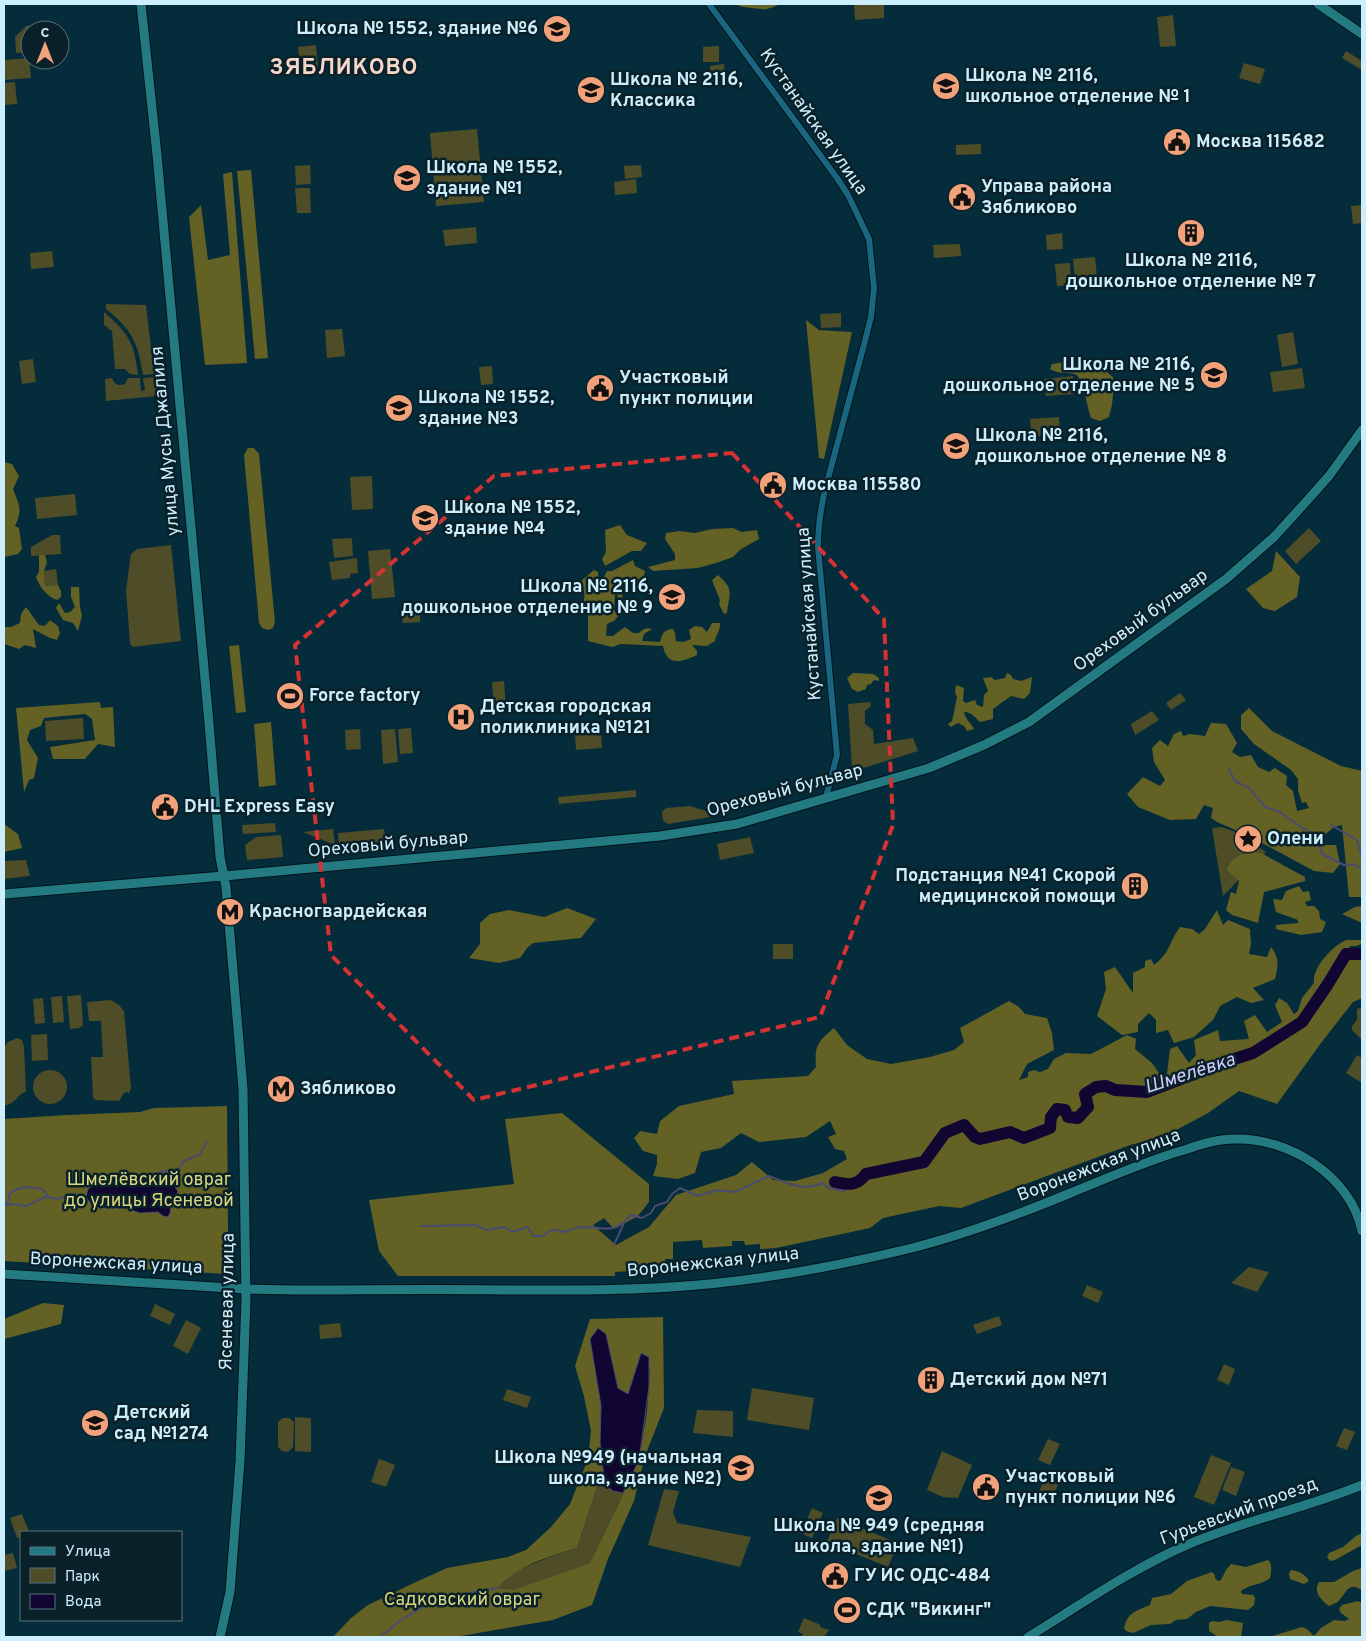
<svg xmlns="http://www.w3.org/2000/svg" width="1366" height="1641" viewBox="0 0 1366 1641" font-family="Overpass,sans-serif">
<rect width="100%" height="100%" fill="#042c3a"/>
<path fill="#4f4d27" d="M 854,4 L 884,4 L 884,18 L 855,20 Z
M 1173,15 L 1176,46 L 1160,47 L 1157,17 Z
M 34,25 L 34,30 L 30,30 L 30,52 L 16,53 L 15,37 L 26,26 Z
M 316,45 L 318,68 L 301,70 L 298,47 Z
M 719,46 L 719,62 L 703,62 L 703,47 Z
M 1346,51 L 1362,61 L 1362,70 L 1342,58 Z
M 29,58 L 31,78 L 4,80 L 4,60 Z
M 1244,63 L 1265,69 L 1260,84 L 1239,78 Z
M 724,64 L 726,85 L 712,87 L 710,66 Z
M 15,82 L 17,104 L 4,105 L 4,83 Z
M 477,129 L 484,202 L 436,206 L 430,133 Z
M 981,144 L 981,154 L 956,155 L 956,145 Z
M 310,165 L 311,184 L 296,185 L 295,166 Z
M 641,165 L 642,177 L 625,179 L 624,166 Z
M 636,179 L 637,193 L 615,195 L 614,182 Z
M 295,188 L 310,188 L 311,213 L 297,213 Z
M 1362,205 L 1362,223 L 1353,224 L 1351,206 Z
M 476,227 L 477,243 L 445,246 L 443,230 Z
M 1062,233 L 1063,249 L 1047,250 L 1046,235 Z
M 960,244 L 961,256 L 934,258 L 933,245 Z
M 52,251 L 54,267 L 31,269 L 30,253 Z
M 1095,257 L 1097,277 L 1075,279 L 1073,259 Z
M 1070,263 L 1071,285 L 1057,286 L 1055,264 Z
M 106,304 L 146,305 L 154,374 L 143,375 C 138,342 132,330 106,309 Z
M 104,312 C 129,334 134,342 138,375 L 130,374 L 125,369 L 115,369 L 112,331 L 104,325 Z
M 841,313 L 841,327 L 821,328 L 820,314 Z
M 342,329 L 345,356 L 327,358 L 325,330 Z
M 1293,332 L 1298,364 L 1282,367 L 1277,335 Z
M 33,359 L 36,382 L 22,384 L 19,361 Z
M 492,366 L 493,384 L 481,385 L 479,367 Z
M 1302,368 L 1305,388 L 1273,392 L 1270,372 Z
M 1073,376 L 1074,394 L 1046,396 L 1044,379 Z
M 155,377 L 157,396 L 106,401 L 105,379 L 112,378 C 115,385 118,386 125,384 L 128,378 L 140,378 L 141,391 L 145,390 L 143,378 Z
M 1059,417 L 1060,435 L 1032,437 L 1030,419 Z
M 372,476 L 373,509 L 352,510 L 350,477 Z
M 75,494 L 77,515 L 37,519 L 35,498 Z
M 1309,528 L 1321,541 L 1296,564 L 1285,551 Z
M 52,535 L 60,535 L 61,554 L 31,556 L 31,547 Z
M 352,538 L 353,556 L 334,558 L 332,539 Z
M 171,545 L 181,641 L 133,647 L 130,644 L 126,590 L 131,554 L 137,549 Z
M 390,549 L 395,597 L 372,599 L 368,551 Z
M 357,558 L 358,573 L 350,574 L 350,578 L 332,580 L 329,562 Z
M 56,569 L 58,585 L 45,586 L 44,571 Z
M 420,612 L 420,622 L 403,623 L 402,614 Z
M 504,681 L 506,707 L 494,708 L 492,682 Z
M 1180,693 L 1186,700 L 1171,710 L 1166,703 Z
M 870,702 L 871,706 L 865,711 L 865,724 L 873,730 L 874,744 L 913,738 L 918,751 L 854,771 L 852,768 L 848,704 Z
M 1152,711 L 1159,720 L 1135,735 L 1131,724 Z
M 83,718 L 84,739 L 46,741 L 45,721 Z
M 411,728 L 413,753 L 400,754 L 398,729 Z
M 360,729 L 361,749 L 346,750 L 345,730 Z
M 395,729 L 398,762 L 383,764 L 381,730 Z
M 601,731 L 602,748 L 576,750 L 575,734 Z
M 636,790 L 636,797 L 559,804 L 558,797 Z
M 690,806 L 715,814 L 716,816 L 668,824 L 663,821 L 662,812 L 666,808 Z
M 275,823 L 276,832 L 243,834 L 242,825 Z
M 1222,827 L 1235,832 L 1266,852 L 1223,896 L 1212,828 Z
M 333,829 L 335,845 L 303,832 Z
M 384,829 L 386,842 L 339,846 L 338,833 Z
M 281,835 L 283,857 L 247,860 L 245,845 L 256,837 Z
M 750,837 L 754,853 L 720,860 L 717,844 Z
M 26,860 L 30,876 L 4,879 L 4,861 Z
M 773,944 L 793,944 L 793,959 L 773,959 Z
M 81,995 L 83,1025 L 79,1028 L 70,1029 L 67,996 Z
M 62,996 L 64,1022 L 53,1023 L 51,997 Z
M 43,998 L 45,1023 L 35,1024 L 33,999 Z
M 111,1000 L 119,1005 L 124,1011 L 131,1088 L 129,1094 L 128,1092 L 124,1093 L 119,1101 L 95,1100 L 93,1097 L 91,1057 L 103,1057 L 101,1021 L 89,1021 L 87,1002 Z
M 1362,1007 L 1362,1040 L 1352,1030 L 1352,1027 L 1357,1019 L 1357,1009 Z
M 47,1034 L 48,1060 L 32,1061 L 31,1035 Z
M 17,1038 L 22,1040 L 24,1047 L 26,1092 C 17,1094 17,1103 4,1106 L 4,1047 L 8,1042 Z
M 1357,1055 L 1362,1058 L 1362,1083 L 1346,1073 Z
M33 1087a17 17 0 1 1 34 0a17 17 0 1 1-34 0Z
M 1249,1267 L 1269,1272 L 1257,1292 L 1231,1283 Z
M 1087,1285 L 1103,1292 L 1098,1303 L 1082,1296 Z
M 155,1304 L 175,1314 L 170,1325 L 150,1316 Z
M 999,1316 L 1002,1325 L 977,1334 L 973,1325 Z
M 186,1320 L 201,1328 L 188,1354 L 173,1346 Z
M 340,1323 L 342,1337 L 320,1339 L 319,1325 Z
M 1224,1364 L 1235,1369 L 1229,1385 L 1217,1380 Z
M 752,1388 L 814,1398 L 809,1430 L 747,1420 Z
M 507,1389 L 531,1397 L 527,1408 L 503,1400 Z
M 697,1410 L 733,1411 L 733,1437 L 693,1433 Z
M 295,1417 L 311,1418 L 311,1452 L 295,1451 Z
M 283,1418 L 289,1418 L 294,1422 L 293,1447 L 288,1452 L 282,1451 L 278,1447 L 278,1422 Z
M 1344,1428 L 1355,1432 L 1347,1450 L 1336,1446 Z
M 1048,1439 L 1060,1444 L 1050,1465 L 1038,1460 Z
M 942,1451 L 972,1465 L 958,1498 L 943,1497 L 927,1490 Z
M 1211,1455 L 1231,1463 L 1214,1505 L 1194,1497 Z
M 379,1459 L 395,1465 L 386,1487 L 371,1482 Z
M 1231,1467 L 1245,1472 L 1236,1496 L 1222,1490 Z
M 603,1469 C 605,1485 606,1490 623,1493 L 590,1563 L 514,1591 L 498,1588 L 514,1572 L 547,1558 L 577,1548 Z
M 1048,1471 L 1061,1477 L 1052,1499 L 1038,1494 Z
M 664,1489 L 679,1491 L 673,1512 L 677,1523 L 751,1537 L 740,1567 L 648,1545 Z
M 812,1508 L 823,1513 L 812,1538 L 801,1533 Z
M 22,1514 L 29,1532 L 21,1532 L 21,1537 L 17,1538 L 10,1518 Z
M 837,1518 L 898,1543 L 888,1567 L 827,1542 Z
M 13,1553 L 17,1568 L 4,1571 L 4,1555 Z
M 804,1618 L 821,1625 L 820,1627 L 829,1630 L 824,1637 L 801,1637 L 803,1634 L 798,1632 Z"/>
<path fill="#646125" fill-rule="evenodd" d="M 736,4 L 780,4 C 768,10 764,10 752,8 C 745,7 742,8 736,4 Z
M 251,170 L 268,358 L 255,359 L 237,171 Z
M 232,172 L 247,363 L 205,365 L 189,217 L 201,205 L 208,260 L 230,255 L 223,174 Z
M 806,320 L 819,330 L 852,332 L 824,459 L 819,458 Z
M 1065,362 L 1103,369 L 1113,377 C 1114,391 1113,404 1109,417 L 1100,421 L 1091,418 C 1086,404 1086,388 1077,375 C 1067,371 1060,375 1050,369 L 1052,364 Z
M 248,448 L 254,448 L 259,454 L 275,622 L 273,628 L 268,630 L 262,628 L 259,623 L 244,455 Z
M 4,462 L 12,464 L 19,476 L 13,489 C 19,505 23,510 15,526 L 19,528 L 22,549 L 18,554 L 4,557 Z
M 620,525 L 627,535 L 647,543 L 641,551 L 632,551 L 605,566 L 602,559 L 606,552 L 605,530 Z
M 733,528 L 742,532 L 757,530 L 759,539 L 741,549 L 733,557 L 716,563 L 698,568 L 653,571 L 648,567 L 675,560 L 675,554 L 665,539 L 666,533 L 679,531 L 695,533 L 712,529 Z
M 1276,551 L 1300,577 L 1297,597 L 1275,611 L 1263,608 L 1246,589 L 1272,571 Z
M 39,555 L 45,555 L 47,562 L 44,571 L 45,586 L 58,585 L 61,591 L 61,597 L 57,600 C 47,597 39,586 36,577 L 39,572 Z
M 633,560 L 635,566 L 645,571 L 643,580 L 623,586 L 622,601 L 618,599 L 617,594 L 615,595 L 614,610 L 618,616 L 614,621 L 607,624 L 606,636 L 613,636 L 625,627 L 633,633 L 639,633 C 643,629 647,627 652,629 L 644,634 L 642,641 L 660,642 C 662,634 664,629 673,629 L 675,633 L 676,641 L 683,642 L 691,639 L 689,630 L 695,626 L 702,627 L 707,632 L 712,623 L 720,623 C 721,629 716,635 715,641 L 707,646 L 692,645 L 697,651 L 697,655 C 682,662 667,667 663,646 L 621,644 L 612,647 L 588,641 L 588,611 L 581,613 L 570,609 L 574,606 L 581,606 C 587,597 584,590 581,581 L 594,570 L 598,572 L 599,586 L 607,571 L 612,571 Z
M 718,575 C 735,590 729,593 727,613 L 724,614 L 719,604 L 720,600 L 712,580 Z
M 71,587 L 79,587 L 80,607 L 82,616 L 78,631 L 73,623 L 63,620 L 56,608 L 59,603 L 65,613 L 70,612 L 75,607 L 71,597 Z
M 26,607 L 39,625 L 45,626 L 50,620 L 58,626 L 60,633 L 57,640 L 50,638 L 33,629 L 36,648 L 25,645 L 19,649 L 4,644 L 4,627 L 11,627 L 20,623 L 21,614 Z
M 239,645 L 246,712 L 236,713 L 229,646 Z
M 853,673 L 873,674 L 879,678 L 879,681 L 874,680 L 871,684 L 867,685 L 866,689 L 858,692 L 852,689 L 847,678 Z
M 1007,673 L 1011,675 L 1013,679 L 1021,681 L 1032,677 L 1030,693 L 1024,699 L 1011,696 L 993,709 L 993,719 L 980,722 C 975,717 971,712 964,712 C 965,719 971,723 974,729 L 967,731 L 964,726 L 958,723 L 951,727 L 948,724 L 952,721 L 954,712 L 957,697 L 955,692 L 956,685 L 964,688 L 963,701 L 966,703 L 975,700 L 977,705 L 983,707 L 984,695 L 988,691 L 983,678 L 991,677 L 995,680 L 1005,678 Z
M 100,702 L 101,708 L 113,707 L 115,747 L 98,744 L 85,759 L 53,759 L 50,747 L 95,740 L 92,719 L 85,714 L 44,718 L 41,726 L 30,730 L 27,740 L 38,758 L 34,778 L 29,780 L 24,792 L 16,708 Z
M 1249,708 L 1272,731 L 1341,766 L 1362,771 L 1362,897 L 1349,897 L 1342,825 L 1334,827 L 1323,836 L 1325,845 L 1336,845 L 1340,864 L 1333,873 L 1314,871 L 1249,836 L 1217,822 L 1211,818 L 1213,808 L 1204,805 L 1196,819 L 1170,820 L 1138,807 L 1127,794 L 1143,777 L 1160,786 L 1165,780 L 1154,762 L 1152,748 L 1160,740 L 1168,746 L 1174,734 L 1181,731 L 1183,736 L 1190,734 L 1205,736 L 1211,723 L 1226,724 L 1237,743 L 1232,752 L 1240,757 L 1251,755 L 1258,767 L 1269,772 L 1275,768 L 1287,776 L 1286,785 L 1293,791 L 1297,811 L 1309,808 L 1306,802 L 1302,803 L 1298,790 L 1298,779 L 1291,770 L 1254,744 L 1241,729 L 1241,715 Z
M 271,722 L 276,785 L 259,787 L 254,724 Z
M 4,824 L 18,834 L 22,848 L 4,852 Z
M 1249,852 L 1261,853 L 1305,877 L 1305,881 L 1264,892 L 1258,923 L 1232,915 L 1226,910 L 1231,892 L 1236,894 L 1239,881 L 1227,870 C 1231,858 1238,856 1249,852 Z
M 1299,886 L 1303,892 L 1309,891 L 1311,900 L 1305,902 L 1307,906 L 1314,906 L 1319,911 L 1320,919 L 1326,922 L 1322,932 L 1301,935 L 1276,929 L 1276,925 L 1298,923 L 1298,920 L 1276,912 L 1273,899 L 1282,900 L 1286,891 Z
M 1362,906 L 1362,923 L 1342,914 L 1355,907 Z
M 567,908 L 596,919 L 581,938 L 533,943 L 527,948 L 520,958 L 499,963 L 469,958 L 480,944 L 480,923 L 490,914 L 509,910 L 544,917 Z
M 1217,910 L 1223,925 L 1228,920 L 1250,929 L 1251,944 L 1249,954 L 1267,957 L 1271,947 C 1280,959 1278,965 1275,979 L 1253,988 L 1264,1000 L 1251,1003 L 1237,997 L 1220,1006 L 1213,1020 L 1194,1037 L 1174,1043 L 1168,1030 L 1156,1033 L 1156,1020 L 1149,1013 L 1138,1024 L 1138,1032 L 1122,1035 L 1097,1016 L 1106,989 L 1104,972 L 1115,967 L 1133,993 L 1133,973 L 1145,967 L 1145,961 L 1151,959 L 1154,965 C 1170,953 1169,942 1180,927 L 1192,929 L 1199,934 L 1205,929 Z
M 1346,940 L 1362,940 L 1362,947 L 1361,944 L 1356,946 L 1349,946 L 1359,960 L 1362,957 L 1362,998 L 1353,1002 L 1321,1043 L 1277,1104 L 1239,1091 L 1208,1113 L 1163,1137 L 1130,1145 L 961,1208 L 939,1206 L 883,1218 L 870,1228 L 776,1248 L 760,1249 L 760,1244 L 745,1245 L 744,1241 L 732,1241 L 732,1246 L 703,1248 L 702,1240 L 673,1242 L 673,1259 L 665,1259 L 666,1264 L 646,1264 L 646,1270 L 615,1272 L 615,1276 L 398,1276 L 379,1251 L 369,1200 L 514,1184 L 505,1119 L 562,1113 L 649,1184 L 649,1202 L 638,1216 L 614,1229 L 604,1218 L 593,1225 L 616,1245 L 649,1227 L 676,1195 L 736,1175 L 752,1162 L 773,1180 L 795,1181 L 823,1173 L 847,1159 L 844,1151 L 835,1149 L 828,1137 L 836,1134 L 830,1121 L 806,1137 L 759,1142 L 741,1133 L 721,1148 L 701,1152 L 695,1173 L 678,1179 L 653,1176 L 657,1164 L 657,1155 L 643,1151 L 634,1138 L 640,1131 L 657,1134 L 660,1121 L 679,1106 L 734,1094 L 732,1081 L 808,1076 L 816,1067 C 814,1046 818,1041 834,1028 L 847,1045 L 867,1059 L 891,1064 L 930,1057 L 954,1050 L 964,1042 L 960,1028 L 1009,1001 L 1019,1007 L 1025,1014 L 1047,1018 L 1052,1033 L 1054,1050 L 1027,1064 L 1019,1080 L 1028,1077 L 1028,1072 L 1034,1070 L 1040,1072 L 1048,1069 L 1054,1059 L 1066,1053 L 1091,1054 L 1127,1035 L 1136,1039 L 1135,1049 L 1152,1063 L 1161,1076 L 1167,1074 L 1170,1049 L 1177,1046 L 1189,1063 L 1196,1055 L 1194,1040 L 1218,1030 L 1220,1041 L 1249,1039 L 1244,1021 L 1255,1015 L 1267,1032 L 1282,1022 L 1275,1005 L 1279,998 L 1287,1003 L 1294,1014 L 1298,1011 L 1302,998 L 1314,983 C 1312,967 1333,946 1346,940 Z
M 227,1106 L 228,1230 L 226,1274 L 4,1261 L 4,1119 L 67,1115 L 140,1112 L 154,1108 ZM 102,1183 L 128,1183 L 176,1196 L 171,1205 L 170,1213 L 161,1214 L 155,1211 L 140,1213 L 126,1208 L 101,1208 Z
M 43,1303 L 64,1305 L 61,1324 L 4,1339 L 4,1319 Z
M 663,1317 L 664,1408 L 645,1456 L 634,1501 L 608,1559 L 592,1605 L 553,1620 L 455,1637 L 333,1637 L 351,1618 L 368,1605 L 416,1582 L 447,1568 L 508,1557 L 526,1550 L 551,1527 L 570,1504 L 588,1459 L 591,1431 L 584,1396 L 575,1366 L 590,1319 ZM 606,1334 L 618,1388 L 628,1394 L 641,1353 L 650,1370 L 647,1412 L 639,1460 L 590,1563 L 514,1590 L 498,1588 C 518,1565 548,1557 577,1548 L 603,1469 L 600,1443 L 601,1406 L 590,1339 Z
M 1362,1533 L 1362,1545 L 1335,1560 L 1330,1561 L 1327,1557 L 1329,1553 L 1343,1547 L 1356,1536 Z
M 1268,1560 C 1273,1565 1271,1571 1270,1578 C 1260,1586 1252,1583 1241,1591 L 1242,1594 L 1253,1595 L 1255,1598 L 1254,1605 L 1248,1610 L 1210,1606 L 1196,1612 L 1187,1619 L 1176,1620 L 1170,1624 L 1151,1625 L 1133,1633 L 1126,1631 L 1124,1628 C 1128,1612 1136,1611 1150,1605 L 1152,1598 L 1171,1594 L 1187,1581 L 1212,1572 L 1215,1575 L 1215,1578 L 1218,1581 L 1221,1580 L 1226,1570 L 1231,1564 L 1246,1567 Z
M 1362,1568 L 1362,1590 L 1356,1587 L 1351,1587 L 1347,1590 L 1338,1602 L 1329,1606 C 1321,1600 1313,1592 1319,1582 L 1334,1582 L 1353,1571 Z
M 1291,1570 C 1299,1571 1305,1574 1309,1581 L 1304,1584 L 1290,1579 L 1289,1574 Z
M 1358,1601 L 1362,1603 L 1362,1637 L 1269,1637 L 1302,1627 L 1307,1629 L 1314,1636 L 1321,1628 L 1334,1620 L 1345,1621 L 1349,1619 L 1341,1613 L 1339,1609 L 1342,1605 Z
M 1227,1620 L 1243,1623 L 1241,1637 L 1218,1637 L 1209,1631 L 1209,1623 L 1212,1621 L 1219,1622 Z"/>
<path fill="#110632" stroke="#494c6f" d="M 143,1179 C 156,1179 172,1177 178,1192 L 172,1200 L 170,1213 L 168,1217 L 163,1216 L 158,1212 L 140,1213 L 126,1208 L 101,1208 L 92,1205 L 86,1197 L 88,1189 L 97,1183 L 117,1184 Z
M 598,1328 L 606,1334 L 618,1388 L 628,1394 L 641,1353 L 649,1357 L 649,1387 L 639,1460 L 623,1493 L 613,1491 L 605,1485 L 600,1443 L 601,1406 L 590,1339 Z"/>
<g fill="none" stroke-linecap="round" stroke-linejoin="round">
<path stroke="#494c6f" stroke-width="2" d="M 1229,769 L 1235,781 L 1249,788 L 1265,807 L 1278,811 L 1310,833 L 1318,841 L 1322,854 L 1344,865 L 1353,864 L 1362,869
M 1331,825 L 1357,840 L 1362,858
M 146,1179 L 163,1171 L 177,1171 L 184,1161 L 200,1154 L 207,1142
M 6,1204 L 9,1200 L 9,1194 C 22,1185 27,1187 42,1189 L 49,1197
M 4,1206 L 12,1204 L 26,1206 L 45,1197 L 59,1199 L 71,1194 L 84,1195 L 87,1199
M 421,1226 L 475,1225 L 487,1230 L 504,1227 L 512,1232 L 528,1227 L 533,1236 L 543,1236 C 550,1229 555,1229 564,1232 C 570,1230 577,1227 583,1227 C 606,1227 614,1235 631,1215 L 642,1218 L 651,1213 L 655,1206 L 667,1202 L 672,1194 L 680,1188 L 698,1196 L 717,1190 L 735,1192 L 769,1176 C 787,1183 804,1192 822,1183 L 829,1188 L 844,1191 L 848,1185
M 614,1245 L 623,1225
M 380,1637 L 402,1619 L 439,1598 L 498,1588"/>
<path stroke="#110632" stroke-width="12" d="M 835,1182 C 849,1185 857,1186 866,1174 L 924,1162 L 945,1133 L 964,1125 L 975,1137 L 980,1139 L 1010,1132 L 1024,1138 L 1050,1128 L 1051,1117 L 1057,1109 L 1065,1110 L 1068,1117 L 1078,1118 L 1088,1107 L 1085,1094 L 1096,1087 L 1106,1086 L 1115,1090 L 1147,1092 L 1228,1061 L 1253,1053 L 1302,1022 L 1328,984 L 1346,954 L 1362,954"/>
<defs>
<path id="street" d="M 709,4 L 837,178 L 848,195 L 869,239 L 874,288 L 871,317 L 865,341 L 826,486 C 821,506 818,526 818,547 L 837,755 L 826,797"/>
<path id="secondary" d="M 141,4 L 157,155 L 209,723 L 220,857 L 226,887 L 243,1089 L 246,1300 L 240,1461 L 230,1592 L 220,1637
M 1318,4 L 1362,34
M 4,894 L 224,876 L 660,836 L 737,824 L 929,768 L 984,745 L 1029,722 L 1226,579 L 1274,537 L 1304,504 L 1329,476 L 1362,430
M 4,1274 L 246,1289 L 296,1290 C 366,1290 436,1289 506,1290 C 561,1290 616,1291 671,1287 C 752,1282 834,1267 912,1248 C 967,1234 1020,1214 1073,1192 C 1110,1177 1146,1161 1184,1150 C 1200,1145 1217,1139 1234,1139 C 1288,1137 1351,1176 1362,1231
M 1028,1637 C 1080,1605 1133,1568 1189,1544 C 1246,1520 1306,1508 1362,1485"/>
</defs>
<use href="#street" stroke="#00131b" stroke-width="8"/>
<use href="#secondary" stroke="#00131b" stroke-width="11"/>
<use href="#street" stroke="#1a6680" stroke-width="6"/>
<use href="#secondary" stroke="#237b81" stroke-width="9"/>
</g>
<path fill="none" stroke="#d63233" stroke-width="4" stroke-dasharray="10 6" stroke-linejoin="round" d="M 732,453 L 884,619 L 893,825 L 820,1017 L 474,1100 L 331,955 L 295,645 L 494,476 Z"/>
<defs>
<symbol id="school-disc" viewBox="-11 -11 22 22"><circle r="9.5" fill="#f1a27b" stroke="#0b212a"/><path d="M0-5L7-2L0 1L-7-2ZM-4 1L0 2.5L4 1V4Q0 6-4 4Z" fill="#111"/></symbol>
<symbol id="civic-disc" viewBox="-11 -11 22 22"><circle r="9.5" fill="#f1a27b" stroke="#0b212a"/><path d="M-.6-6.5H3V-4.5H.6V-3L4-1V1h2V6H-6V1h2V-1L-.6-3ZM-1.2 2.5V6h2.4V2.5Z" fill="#111"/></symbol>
<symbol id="building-disc" viewBox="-11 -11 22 22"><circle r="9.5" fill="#f1a27b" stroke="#0b212a"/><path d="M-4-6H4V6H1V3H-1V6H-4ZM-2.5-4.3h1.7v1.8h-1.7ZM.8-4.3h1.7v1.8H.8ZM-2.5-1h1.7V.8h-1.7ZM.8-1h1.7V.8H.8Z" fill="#111"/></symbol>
<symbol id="stadium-disc" viewBox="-11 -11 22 22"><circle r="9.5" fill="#f1a27b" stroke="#0b212a"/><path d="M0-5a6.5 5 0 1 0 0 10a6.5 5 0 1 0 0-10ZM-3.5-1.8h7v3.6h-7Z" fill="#111"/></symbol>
<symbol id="hospital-disc" viewBox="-11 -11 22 22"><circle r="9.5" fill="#f1a27b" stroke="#0b212a"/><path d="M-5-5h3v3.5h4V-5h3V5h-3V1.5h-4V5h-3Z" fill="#111"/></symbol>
<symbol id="sight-disc" viewBox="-11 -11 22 22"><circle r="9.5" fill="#f1a27b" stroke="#0b212a"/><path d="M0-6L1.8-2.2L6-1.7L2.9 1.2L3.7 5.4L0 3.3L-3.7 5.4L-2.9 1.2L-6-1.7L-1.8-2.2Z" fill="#111"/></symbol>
<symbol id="metro-disc" viewBox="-11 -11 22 22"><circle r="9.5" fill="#f1a27b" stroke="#0b212a"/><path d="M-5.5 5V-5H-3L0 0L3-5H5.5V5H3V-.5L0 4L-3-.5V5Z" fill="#111"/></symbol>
</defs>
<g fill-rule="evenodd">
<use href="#school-disc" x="541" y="13" width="32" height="32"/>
<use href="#school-disc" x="930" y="70" width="32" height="32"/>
<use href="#school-disc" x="575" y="74" width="32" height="32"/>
<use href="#civic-disc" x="1161" y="126" width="32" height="32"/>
<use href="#school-disc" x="391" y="162" width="32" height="32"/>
<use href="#civic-disc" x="946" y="181" width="32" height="32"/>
<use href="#building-disc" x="1175" y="217" width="32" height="32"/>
<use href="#school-disc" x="1198" y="359" width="32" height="32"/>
<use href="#civic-disc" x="584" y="372" width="32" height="32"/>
<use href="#school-disc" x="383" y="392" width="32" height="32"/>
<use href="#school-disc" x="940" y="430" width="32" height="32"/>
<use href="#civic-disc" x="757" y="469" width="32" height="32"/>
<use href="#school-disc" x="409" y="502" width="32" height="32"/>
<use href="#school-disc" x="656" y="581" width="32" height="32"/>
<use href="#stadium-disc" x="274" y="680" width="32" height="32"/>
<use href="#hospital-disc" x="445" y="701" width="32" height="32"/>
<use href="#civic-disc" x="149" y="791" width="32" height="32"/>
<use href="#sight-disc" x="1232" y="823" width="32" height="32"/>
<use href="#building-disc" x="1119" y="870" width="32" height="32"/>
<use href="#metro-disc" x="214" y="896" width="32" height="32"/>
<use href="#metro-disc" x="265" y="1073" width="32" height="32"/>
<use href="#building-disc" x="915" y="1364" width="32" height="32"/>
<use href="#school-disc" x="79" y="1407" width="32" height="32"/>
<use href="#school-disc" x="725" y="1452" width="32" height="32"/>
<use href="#civic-disc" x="970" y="1471" width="32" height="32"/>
<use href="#school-disc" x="863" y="1482" width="32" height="32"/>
<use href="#civic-disc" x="819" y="1560" width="32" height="32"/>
<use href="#stadium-disc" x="831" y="1594" width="32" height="32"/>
</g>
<g text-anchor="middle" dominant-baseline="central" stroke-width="5" stroke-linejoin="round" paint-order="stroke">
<g font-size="18" font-weight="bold" fill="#cceefd" stroke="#0b212a" text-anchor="start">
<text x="538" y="29" text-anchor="end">Школа № 1552, здание №6</text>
<text x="965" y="76">Школа № 2116,<tspan x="965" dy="21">школьное отделение № 1</tspan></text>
<text x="610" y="80">Школа № 2116,<tspan x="610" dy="21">Классика</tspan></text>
<text x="1196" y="142">Москва 115682</text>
<text x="426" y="168">Школа № 1552,<tspan x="426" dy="21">здание №1</tspan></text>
<text x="981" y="187">Управа района<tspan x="981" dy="21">Зябликово</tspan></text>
<text x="1191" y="261" text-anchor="middle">Школа № 2116,<tspan x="1191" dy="21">дошкольное отделение № 7</tspan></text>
<text x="1195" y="365" text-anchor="end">Школа № 2116,<tspan x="1195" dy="21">дошкольное отделение № 5</tspan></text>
<text x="619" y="378">Участковый<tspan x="619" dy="21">пункт полиции</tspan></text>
<text x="418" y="398">Школа № 1552,<tspan x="418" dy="21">здание №3</tspan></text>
<text x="975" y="436">Школа № 2116,<tspan x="975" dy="21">дошкольное отделение № 8</tspan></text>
<text x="792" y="485">Москва 115580</text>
<text x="444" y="508">Школа № 1552,<tspan x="444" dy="21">здание №4</tspan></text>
<text x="653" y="587" text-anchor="end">Школа № 2116,<tspan x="653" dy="21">дошкольное отделение № 9</tspan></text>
<text x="309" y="696">Force factory</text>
<text x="480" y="707">Детская городская<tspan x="480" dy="21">поликлиника №121</tspan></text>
<text x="184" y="807">DHL Express Easy</text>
<text x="1267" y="839">Олени</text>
<text x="1116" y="876" text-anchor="end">Подстанция №41 Скорой<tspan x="1116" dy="21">медицинской помощи</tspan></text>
<text x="249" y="912">Красногвардейская</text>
<text x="300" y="1089">Зябликово</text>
<text x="950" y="1380">Детский дом №71</text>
<text x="114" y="1413">Детский<tspan x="114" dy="21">сад №1274</tspan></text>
<text x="722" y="1458" text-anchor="end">Школа №949 (начальная<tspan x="722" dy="21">школа, здание №2)</tspan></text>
<text x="1005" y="1477">Участковый<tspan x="1005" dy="21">пункт полиции №6</tspan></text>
<text x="879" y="1526" text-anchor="middle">Школа № 949 (средняя<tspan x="879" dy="21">школа, здание №1)</tspan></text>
<text x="854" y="1576">ГУ ИС ОДС-484</text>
<text x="866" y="1610">СДК "Викинг"</text>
</g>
<g font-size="18" fill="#cceefd" stroke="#0b212a">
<text transform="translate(813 122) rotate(55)">Кустанайская улица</text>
<text transform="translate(166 441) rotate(-95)">улица Мусы Джалиля</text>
<text transform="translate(810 614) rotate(-94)">Кустанайская улица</text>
<text transform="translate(1141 621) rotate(-36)">Ореховый бульвар</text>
<text transform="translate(785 791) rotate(-15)">Ореховый бульвар</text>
<text transform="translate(388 845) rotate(-5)">Ореховый бульвар</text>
<text transform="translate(1099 1166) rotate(-21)">Воронежская улица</text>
<text transform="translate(713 1263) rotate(-6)">Воронежская улица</text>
<text transform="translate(116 1264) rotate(3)">Воронежская улица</text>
<text transform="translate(228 1302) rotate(-89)">Ясеневая улица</text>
<text transform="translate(1239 1512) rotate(-20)">Гурьевский проезд</text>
</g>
<g font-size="18" fill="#dad67d" stroke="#0b212a">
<text x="149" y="1180">Шмелёвский овраг<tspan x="149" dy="21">до улицы Ясеневой</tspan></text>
<text x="462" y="1600">Садковский овраг</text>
</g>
<g font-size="19" font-style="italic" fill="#cdcbfc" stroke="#0b212a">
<text transform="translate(1190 1074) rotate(-18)">Шмелёвка</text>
</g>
<g font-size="22" font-weight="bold" letter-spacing="1" fill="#f5d6c8" stroke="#0b212a">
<text x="344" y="68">ЗЯБЛИКОВО</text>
</g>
</g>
<rect width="1366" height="1641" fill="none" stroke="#cceefd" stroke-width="10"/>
<rect x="20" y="1531" width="162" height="90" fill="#0b212a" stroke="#58737e"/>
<rect x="30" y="1547" width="25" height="8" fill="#237b81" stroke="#58737e"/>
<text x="65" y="1556" font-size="15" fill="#cceefd">Улица</text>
<rect x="30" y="1568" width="25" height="15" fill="#4f4d27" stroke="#58737e"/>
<text x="65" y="1581" font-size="15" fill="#cceefd">Парк</text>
<rect x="30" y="1594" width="25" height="15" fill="#110632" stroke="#58737e"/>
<text x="65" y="1606" font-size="15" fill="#cceefd">Вода</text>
<g transform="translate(45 45)"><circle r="24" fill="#0b212a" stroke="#58737e"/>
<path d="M0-4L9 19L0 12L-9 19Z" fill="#f1a27b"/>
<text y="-8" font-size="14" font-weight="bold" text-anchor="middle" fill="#cceefd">С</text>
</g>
</svg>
